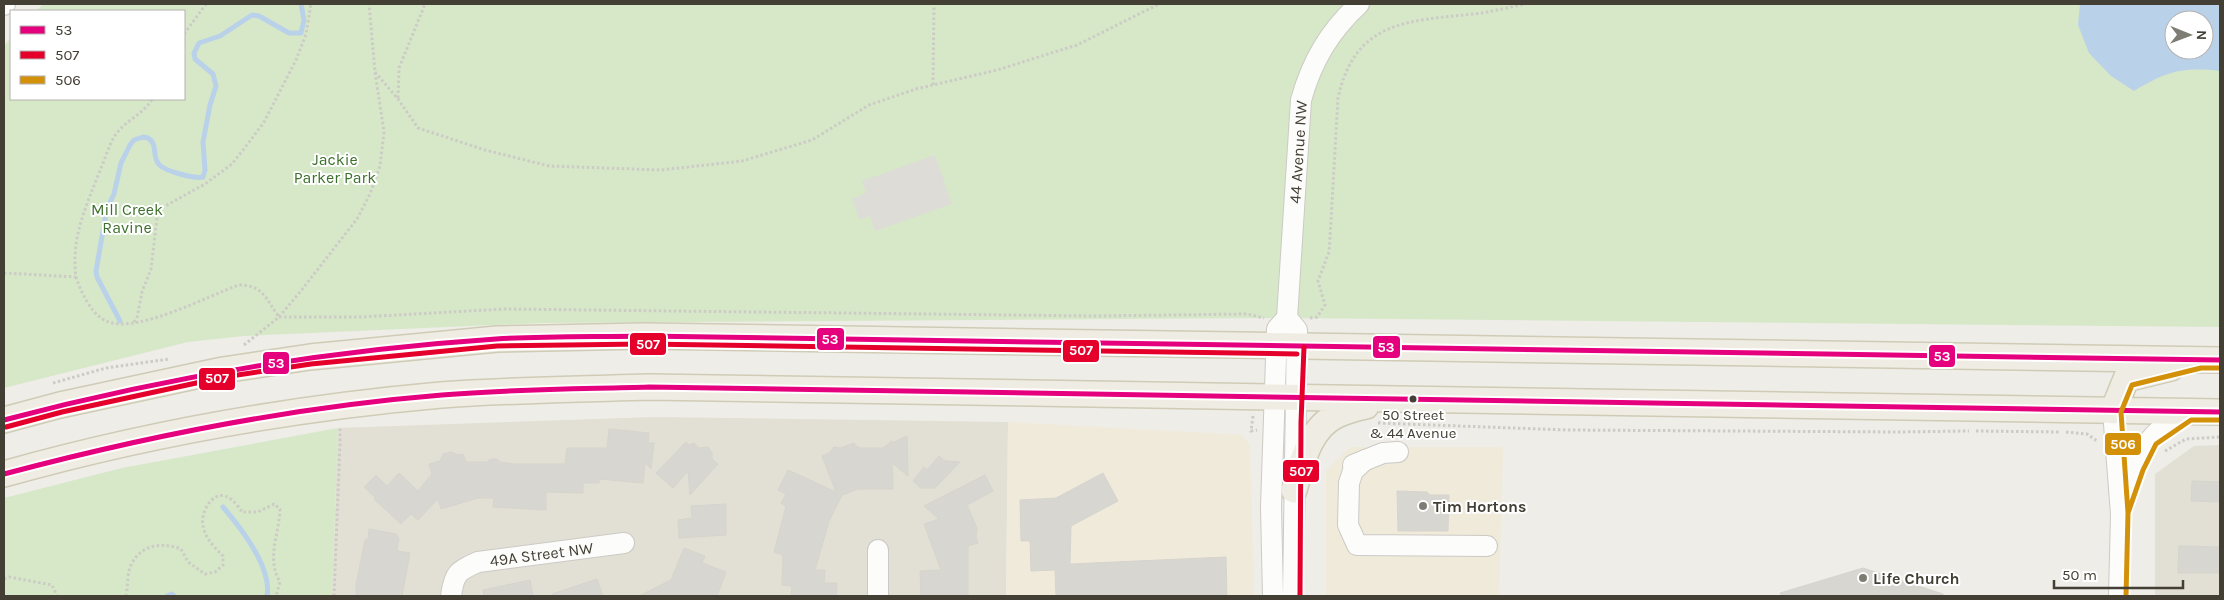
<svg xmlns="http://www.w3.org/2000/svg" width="2224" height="600" viewBox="0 0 2224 600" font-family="Karla,sans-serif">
<rect width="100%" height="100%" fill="#eeede7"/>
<path fill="#e2dfd4" d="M 655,417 L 1008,422 L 1006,596 L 332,596 L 338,428 Z
M 2220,445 L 2220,596 L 2155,596 L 2155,474 L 2194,446 Z"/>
<path fill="#f0eada" d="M 1008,422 L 1242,435 L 1250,445 L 1254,596 L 1006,596 Z
M 1350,447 L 1503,447 L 1499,596 L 1326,596 L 1326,471 Z"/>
<path fill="#d7e8c8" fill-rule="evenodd" d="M 43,4 L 2220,4 L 2220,327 L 1287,318 L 541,323 L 244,336 L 188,342 L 4,388 L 4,46 L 11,38 L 11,99 L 184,99 L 184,11 L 36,11 ZM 2174,20 L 2204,20 L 2204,50 L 2174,50 Z
M 338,428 L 332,596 L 4,596 L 4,498 L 122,468 Z"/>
<path fill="#dddcd7" d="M 935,155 L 952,204 L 875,231 L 870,216 L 859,220 L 852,199 L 866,193 L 862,181 Z"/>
<path fill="#bad1ea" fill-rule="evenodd" d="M 2080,4 L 2220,4 L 2220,71 C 2181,67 2168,71 2134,91 L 2111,76 L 2089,53 L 2078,25 ZM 2174,20 L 2204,20 L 2204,50 L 2174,50 Z"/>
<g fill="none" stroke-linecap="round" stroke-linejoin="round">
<path stroke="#bad1ea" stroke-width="5" d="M 120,321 L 97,277 L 96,271 L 107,208 L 114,194 L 121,163 L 130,145 L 134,140 L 143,137 L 148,138 C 158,144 152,155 158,163 C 162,171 195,179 203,177 L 205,170 L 203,142 L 210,105 L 216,86 L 213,74 L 195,59 L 194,53 L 199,43 L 220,36 L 252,15 L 259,16 L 289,33 L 301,33 L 304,20 L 301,4
M 223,507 C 241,528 272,568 267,596
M 167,596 L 172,594 L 174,596"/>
</g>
<path fill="#d7d6d0" stroke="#d6d4cd" d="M 609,429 L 649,433 L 648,443 L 654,443 L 651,469 L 645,463 L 643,483 L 599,479 L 599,483 L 583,483 L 583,493 L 546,492 L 546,510 L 493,507 L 494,498 L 478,498 L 441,509 L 438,499 L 418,520 L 411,514 L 401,524 L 374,499 L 376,498 L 364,487 L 376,475 L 387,486 L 399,473 L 418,491 L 432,474 L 429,464 L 440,461 L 443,454 L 451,452 L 458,455 L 463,454 L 466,462 L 487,462 L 490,459 L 497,459 L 500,462 L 514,464 L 565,464 L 567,448 L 607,448 Z
M 907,436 L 908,476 L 892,463 L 893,489 L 858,489 L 842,495 L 829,521 L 815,570 L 825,570 L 824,583 L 837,583 L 836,596 L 791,596 L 792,586 L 782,585 L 783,555 L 774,552 L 786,506 L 781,503 L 786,494 L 778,490 L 788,470 L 836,492 L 822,456 L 829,453 L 834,447 L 841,448 L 854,443 L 856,447 L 858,446 L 859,448 L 883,448 L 892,441 L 892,443 Z
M 686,442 L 689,445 L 694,443 L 699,448 L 708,447 L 712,453 L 712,458 L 718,464 L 690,495 L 688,471 L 673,488 L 656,473 Z
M 939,456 L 945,461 L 960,462 L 935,488 L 921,488 L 913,481 L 924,467 L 927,470 Z
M 1103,473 L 1118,501 L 1071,526 L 1070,564 L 1226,557 L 1227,596 L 1056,596 L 1055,570 L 1031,571 L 1030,541 L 1021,541 L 1020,500 L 1056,498 Z
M 985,475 L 993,491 L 967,505 L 977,528 L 976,537 L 978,543 L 968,546 L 968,595 L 921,595 L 920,571 L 941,570 L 924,524 L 939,519 L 924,506 Z
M 2192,481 L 2220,482 L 2220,502 L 2191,501 Z
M 1397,491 L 1427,492 L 1430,495 L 1449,495 L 1448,531 L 1398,531 Z
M 726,504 L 726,535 L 679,538 L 678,520 L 692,518 L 691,506 Z
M 369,529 L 396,534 L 399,539 L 397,551 L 410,553 L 402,596 L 356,596 L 356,585 L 365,540 L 368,539 Z
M 2179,546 L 2220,547 L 2220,573 L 2178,573 Z
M 684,548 L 705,556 L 702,563 L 726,572 L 717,596 L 639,596 L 671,580 Z
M 1863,568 L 1943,594 L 1943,596 L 1781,596 L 1780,593 Z
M 597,579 L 603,596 L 552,596 L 552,594 Z
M 530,580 L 533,596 L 484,596 L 483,590 Z"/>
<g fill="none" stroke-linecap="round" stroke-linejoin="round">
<defs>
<g id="minor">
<path d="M 4,5 L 5,4"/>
<path d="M 2113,411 L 2121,514 L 2119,596"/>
<path d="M 1365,460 L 1353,471 L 1349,483 L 1348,525 L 1357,545 L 1487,546"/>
<path d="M 1353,465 L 1383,453 L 1398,452"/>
<path d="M 2123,507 C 2131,485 2135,457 2151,439 C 2160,427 2176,420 2189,412"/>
<path id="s1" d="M 451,596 C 454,574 457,571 478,562 L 624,543"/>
<path d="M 878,596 L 878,550"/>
<path d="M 1273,596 L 1271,507 L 1277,329 L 1287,318"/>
<path id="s2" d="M 1293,596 L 1297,330 L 1287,318 L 1301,100 C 1312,61 1329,32 1359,4"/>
</g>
<path id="major" d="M 2113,411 L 2126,379 L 2171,368
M 4,420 L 60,405 L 223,370 L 310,357 L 497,339 L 644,336 L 2220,360
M 4,474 C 146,434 294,408 441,395 C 510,390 580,389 649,387 L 2220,412
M 1294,490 C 1302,463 1309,428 1337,415 C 1346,411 1356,408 1366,406"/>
</defs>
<use href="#minor" stroke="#cccac5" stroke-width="22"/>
<use href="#major" stroke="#cfcbb6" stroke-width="28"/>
<path stroke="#cccbc6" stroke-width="3" stroke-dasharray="2.5 2.5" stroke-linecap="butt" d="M 184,34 L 206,4
M 375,72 L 398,99 L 418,128 L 485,150 L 549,166 L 661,170 L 742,161 L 812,140 L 869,105 L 916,89 L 997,70 L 1077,45 L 1159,4
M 933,85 L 934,4
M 398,98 L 399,68 L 425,4
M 4,273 L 76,277 C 71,238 85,209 99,173 C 105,160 108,146 116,134 C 126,120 144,114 152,99
M 76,277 C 81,292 91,314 106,321 C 136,335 209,295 239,285 C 263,285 266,299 279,317
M 279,317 L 360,317 L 505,309 L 1095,316 L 1247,314 L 1264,318
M 1310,318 L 1317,317 L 1325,305 L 1318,281 L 1329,252 L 1330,238 L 1338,98 C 1355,20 1408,21 1474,14 C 1491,12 1509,7 1526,4
M 134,322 L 137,318 L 142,292 L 151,269 L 158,210 L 205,184 L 232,164 L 250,141 L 264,122 L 296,60 L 306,34 L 311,4
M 244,345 L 279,317 L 300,292 L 357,219 L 370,194 L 380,166 L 384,132 L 375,72 L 369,4
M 53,383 L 106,368 L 169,359
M 1253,416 L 1251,431 L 1257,430
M 1378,423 L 1567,430 L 1899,432 L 1969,431
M 1976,431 L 2059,432
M 2066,432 L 2087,434 L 2097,441
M 2165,451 L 2186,439 L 2220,437
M 4,579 L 9,577 L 52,585 L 57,596
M 126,596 C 128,587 127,573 131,565 C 141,544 162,542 181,549 L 188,562 L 205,574 L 215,572 L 223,565 L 223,556 C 215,548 205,538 203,526 C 200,514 211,492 225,496 C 232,498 238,506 242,512 L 258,512 L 274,504 L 280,509 C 279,535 266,558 280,582 L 276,596
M 334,596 L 340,441 L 340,430 L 337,428"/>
<use href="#minor" stroke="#fcfcfb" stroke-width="20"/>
<use href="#major" stroke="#efede3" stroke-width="25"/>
<defs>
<path id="bus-1" d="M 4,420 C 166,377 329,350 496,339 C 545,336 595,337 644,336 L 2220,360
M 4,474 C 147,436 293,407 442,395 C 511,389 580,389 649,387 L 2220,412"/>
<path id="bus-2" d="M 6,427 L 62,412 L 224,377 L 311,364 L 497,346 L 644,344 L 1297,354
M 1300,596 L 1301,422 L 1304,347"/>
<path id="bus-3" d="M 2128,513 L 2143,470 L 2156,444 L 2191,420 L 2220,420
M 2126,596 L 2128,513 L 2121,412 L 2132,385 L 2201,368 L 2220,368"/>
</defs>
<use href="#bus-1" stroke="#fff" stroke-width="9"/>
<use href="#bus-2" stroke="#fff" stroke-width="9"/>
<use href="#bus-3" stroke="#fff" stroke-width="9"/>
<use href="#bus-1" stroke="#e5007d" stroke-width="5"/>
<use href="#bus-2" stroke="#e4002b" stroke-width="5"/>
<use href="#bus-3" stroke="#d3910a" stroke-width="5"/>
</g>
<circle fill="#433f34" stroke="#fff" stroke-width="2" cx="1413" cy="399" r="4.5"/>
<g fill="#7f7c73" stroke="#fff" stroke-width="2">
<circle cx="1423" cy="506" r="5"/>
<circle cx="1863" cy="578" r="5"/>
</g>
<g text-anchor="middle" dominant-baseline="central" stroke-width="4" stroke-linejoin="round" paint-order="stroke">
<g font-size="15" fill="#433f34" stroke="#fff">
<text x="1413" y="415">50 Street<tspan x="1413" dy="18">&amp; 44 Avenue</tspan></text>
</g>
<g font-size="16" fill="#433f34" stroke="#fff">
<text stroke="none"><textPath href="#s2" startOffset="448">44 Avenue NW</textPath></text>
<text stroke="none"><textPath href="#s1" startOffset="111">49A Street NW</textPath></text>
</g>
<g font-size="16" fill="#3d712b" stroke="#fff">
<text x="335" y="159">Jackie<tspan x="335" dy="18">Parker Park</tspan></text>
<text x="127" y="209">Mill Creek<tspan x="127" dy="18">Ravine</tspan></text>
</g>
<g font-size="16" font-weight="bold" fill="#433f34" stroke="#fff" text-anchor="start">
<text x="1433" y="506">Tim Hortons</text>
<text x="1873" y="578">Life Church</text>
</g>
</g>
<g stroke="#fff" stroke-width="2">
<rect x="816" y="327" width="29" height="24" rx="5" fill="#e5007d"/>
<rect x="629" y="332" width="38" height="24" rx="5" fill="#e4002b"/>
<rect x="1372" y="335" width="29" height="24" rx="5" fill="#e5007d"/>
<rect x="1062" y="339" width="38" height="24" rx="5" fill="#e4002b"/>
<rect x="1928" y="344" width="28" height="24" rx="5" fill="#e5007d"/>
<rect x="262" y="351" width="28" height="24" rx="5" fill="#e5007d"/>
<rect x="198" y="367" width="38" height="24" rx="5" fill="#e4002b"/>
<rect x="2104" y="432" width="38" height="24" rx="5" fill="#d3910a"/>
<rect x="1282" y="459" width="38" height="24" rx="5" fill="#e4002b"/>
</g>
<g font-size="14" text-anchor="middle" font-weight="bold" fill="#fff">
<text x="830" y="344">53</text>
<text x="648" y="349">507</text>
<text x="1386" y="352">53</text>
<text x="1081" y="355">507</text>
<text x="1942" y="361">53</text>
<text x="276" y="368">53</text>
<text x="217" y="383">507</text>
<text x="2123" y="449">506</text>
<text x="1301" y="476">507</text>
</g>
<rect width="2224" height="600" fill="none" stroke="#433f34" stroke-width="10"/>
<rect x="10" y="10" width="175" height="90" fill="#ffffff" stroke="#b4b2ae"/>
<rect x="20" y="26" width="25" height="8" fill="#e5007d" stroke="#b4b2ae"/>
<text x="55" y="35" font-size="15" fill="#433f34">53</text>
<rect x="20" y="51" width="25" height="8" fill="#e4002b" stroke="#b4b2ae"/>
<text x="55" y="60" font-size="15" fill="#433f34">507</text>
<rect x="20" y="76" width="25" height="8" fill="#d3910a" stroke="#b4b2ae"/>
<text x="55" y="85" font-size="15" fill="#433f34">506</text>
<g transform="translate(2189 35) rotate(91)"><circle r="24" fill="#ffffff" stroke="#b4b2ae"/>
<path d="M0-4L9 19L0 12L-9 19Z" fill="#7f7c73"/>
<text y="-8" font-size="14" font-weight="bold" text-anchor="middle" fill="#433f34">N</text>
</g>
<path d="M2054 580v8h129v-8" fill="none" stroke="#433f34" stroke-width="2.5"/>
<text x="2062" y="580" font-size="15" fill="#433f34" stroke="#ffffff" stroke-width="4" paint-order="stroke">50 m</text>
</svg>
